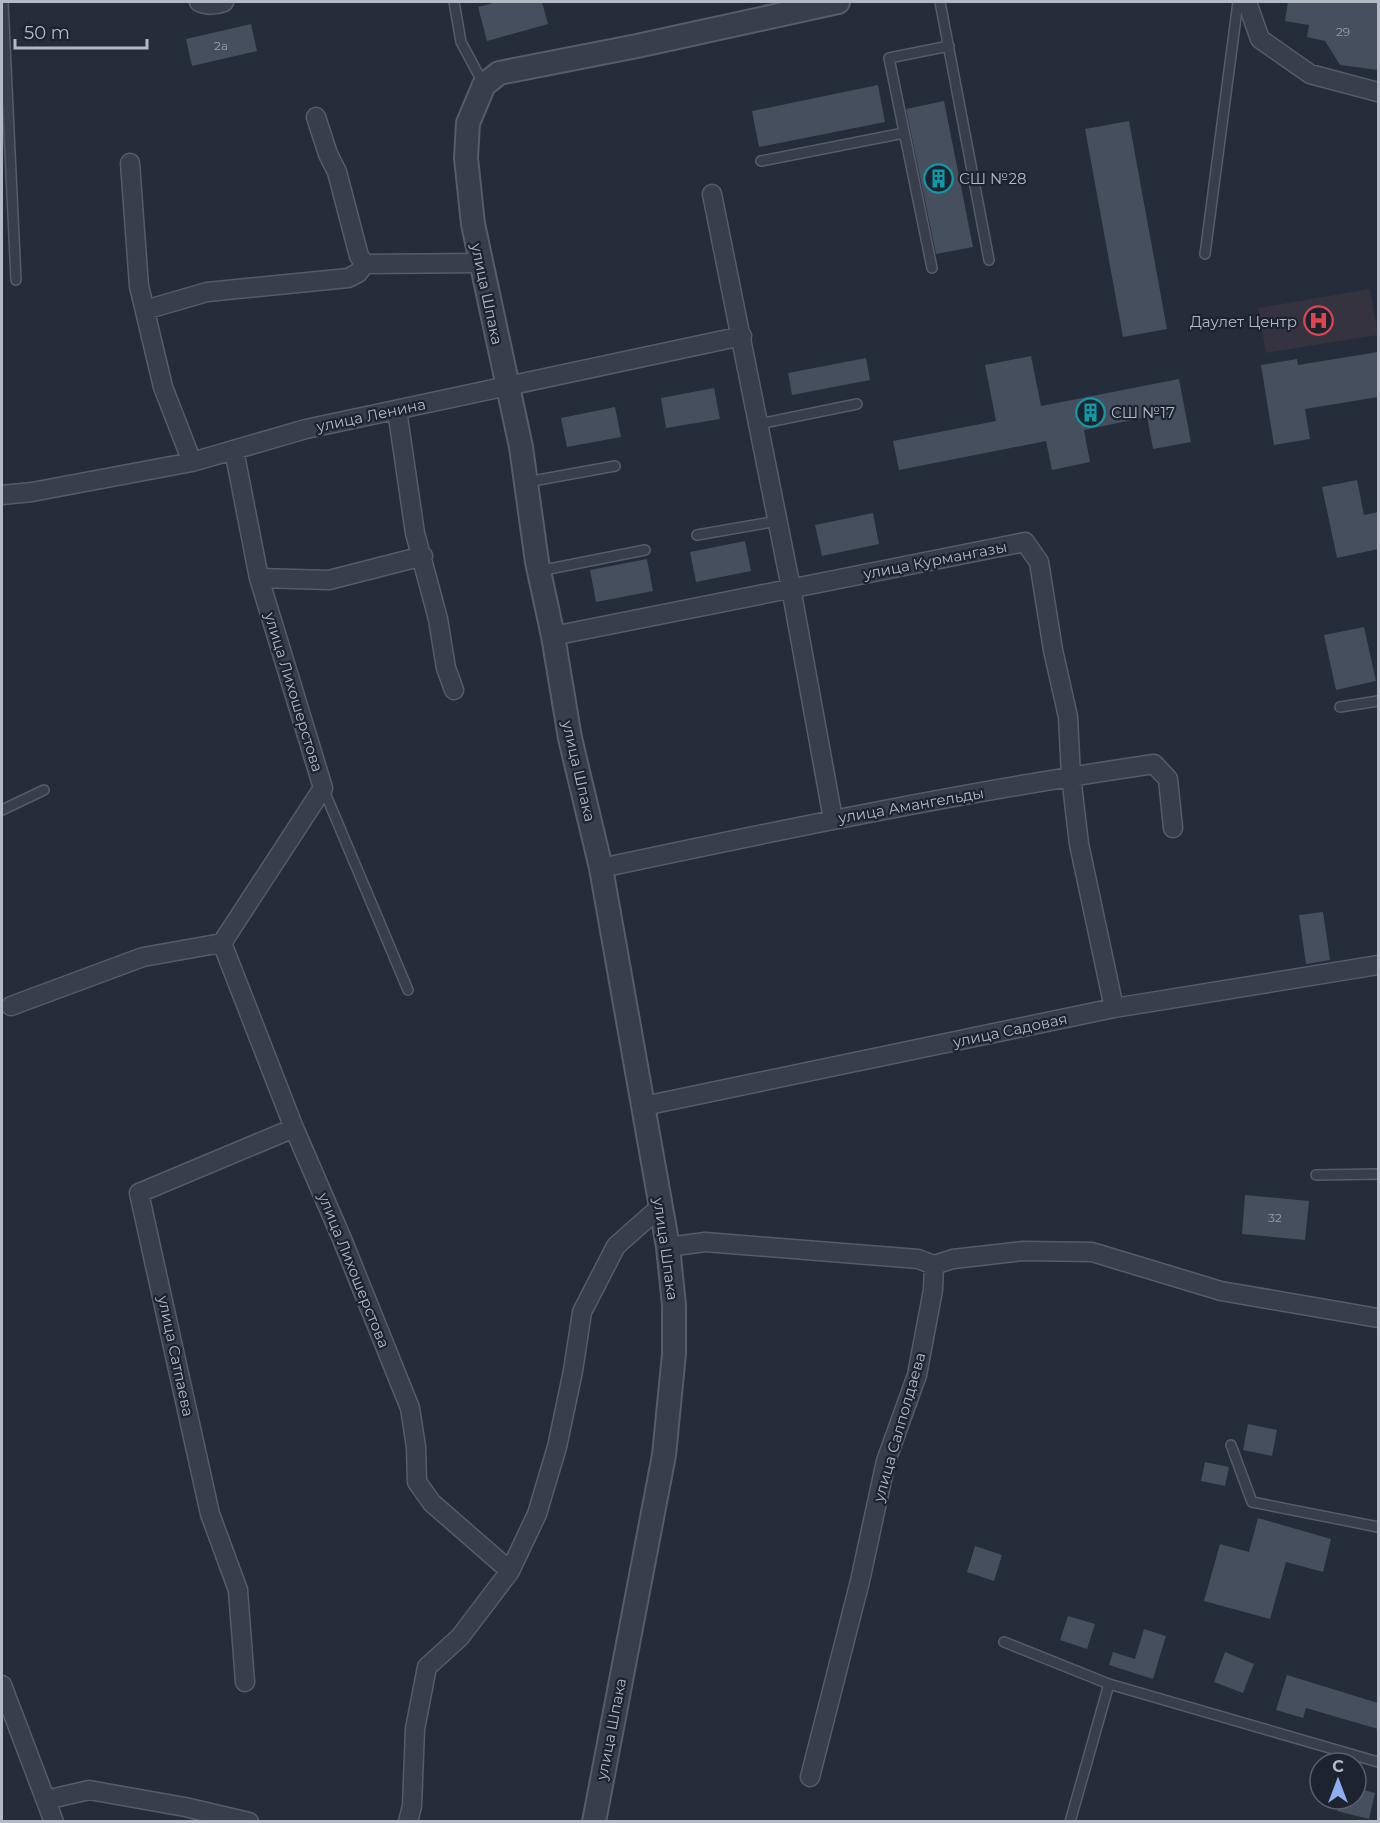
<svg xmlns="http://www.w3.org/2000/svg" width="1380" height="1823" viewBox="0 0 1380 1823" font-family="Montserrat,sans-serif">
<rect width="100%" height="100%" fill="#252c3a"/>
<path fill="#35333f" d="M 1370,289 L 1378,335 L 1266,353 L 1258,308 Z"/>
<path fill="#464f5e" d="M 497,2 L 542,2 L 548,24 L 487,41 L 478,7 Z
M 1288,2 L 1378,2 L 1378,70 L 1340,65 L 1325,41 L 1307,37 L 1309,25 L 1285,21 Z
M 251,24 L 257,51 L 192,66 L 186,39 Z
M 878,85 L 885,122 L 759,147 L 752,111 Z
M 944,101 L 973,247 L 936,254 L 906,109 Z
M 1129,121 L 1167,329 L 1123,337 L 1085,129 Z
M 1378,352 L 1378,397 L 1305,409 L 1310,439 L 1274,445 L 1261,365 L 1297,359 L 1298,365 Z
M 1031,356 L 1041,406 L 1179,379 L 1191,442 L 1153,449 L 1147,417 L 1084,430 L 1090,462 L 1052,470 L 1046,441 L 899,470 L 893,441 L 996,421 L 985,365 Z
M 866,358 L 870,380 L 792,395 L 788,373 Z
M 714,388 L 720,419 L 666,428 L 661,398 Z
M 615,407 L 621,437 L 567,447 L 561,418 Z
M 1357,480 L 1364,515 L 1378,512 L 1378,549 L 1337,558 L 1322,487 Z
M 873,513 L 879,544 L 822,556 L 815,525 Z
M 745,541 L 751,571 L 696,582 L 690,552 Z
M 647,559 L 653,591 L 596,602 L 590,570 Z
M 1364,627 L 1376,681 L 1336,690 L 1324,635 Z
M 1323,912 L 1330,960 L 1306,964 L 1299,915 Z
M 1245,1195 L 1309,1201 L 1305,1240 L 1242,1234 Z
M 1248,1424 L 1277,1430 L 1272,1456 L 1243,1450 Z
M 1205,1462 L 1229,1467 L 1225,1486 L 1201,1481 Z
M 1258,1518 L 1331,1539 L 1323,1572 L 1286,1562 L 1270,1619 L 1204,1601 L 1220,1544 L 1249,1552 Z
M 975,1546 L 1002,1555 L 994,1581 L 967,1572 Z
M 1068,1616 L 1095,1624 L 1087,1649 L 1060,1640 Z
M 1144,1629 L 1166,1636 L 1153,1679 L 1109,1665 L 1113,1652 L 1135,1659 Z
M 1225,1652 L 1254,1664 L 1243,1693 L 1214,1682 Z
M 1287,1675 L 1378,1703 L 1378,1729 L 1306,1708 L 1303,1718 L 1276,1710 Z
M 1356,1788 L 1375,1793 L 1369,1819 L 1337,1811 L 1340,1799 L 1356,1799 Z"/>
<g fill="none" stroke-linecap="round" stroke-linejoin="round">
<defs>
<path id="service" d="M 3,2 L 16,280
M 454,2 L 461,42 L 484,85
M 940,2 L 989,260
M 761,161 L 904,133
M 1205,254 L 1238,2
M 932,268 L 889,58 L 949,46
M 759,424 L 857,404
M 527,482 L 615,466
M 697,535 L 778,521
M 539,571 L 645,550
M 1340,707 L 1378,701
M 323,788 L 408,990
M 2,810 L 44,790
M 1316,1175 L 1378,1174
M 1231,1445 L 1252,1502 L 1378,1527
M 1004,1642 L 1109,1684 L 1378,1762
M 1070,1822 L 1109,1684"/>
<path id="minor" d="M 199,2 C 206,6 217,5 224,2
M 1247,2 L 1260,39 L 1310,74 L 1378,92
M 316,117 L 328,154 L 337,172 L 359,256 L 365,264 L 481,263
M 130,163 L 139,286 L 163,387 L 192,462
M 712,194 L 791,588 L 833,819
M 145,310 L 207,292 L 348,278 L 358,273 L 365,264
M 397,410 L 415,533 L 438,619 L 446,668 L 454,690
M 2,495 L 32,492 L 192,462 L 306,429 L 742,336
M 259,578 L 329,580 L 423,556
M 553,636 L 1025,542 L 1039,562 L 1053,650 L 1068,717 L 1071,776 L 1079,844 L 1114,1008
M 601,868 C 785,829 968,791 1154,764 L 1168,779 L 1173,828
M 222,943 L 294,1128 L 342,1239 L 410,1408 L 416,1447 L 417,1482 L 432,1503 L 510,1571
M 11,1006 L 143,957 L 222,943 L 323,788 L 259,578 L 234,450
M 644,1106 L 1114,1008 L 1378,965
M 668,1247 L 705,1242 L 918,1259 L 934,1265 L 933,1290 L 917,1375 L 886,1461 L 860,1581 L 810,1777
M 934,1265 L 953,1259 L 1023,1251 L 1092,1252 L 1221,1291 L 1378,1318
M 245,1682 L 238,1590 L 210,1514 L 139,1193 L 294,1128
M 2,1685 L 54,1822
M 46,1800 L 89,1790 L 185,1807 L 249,1822
M 408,1822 L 412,1806 L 415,1729 L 427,1667 L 460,1637 L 510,1571 L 537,1514 L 557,1447 L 573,1371 L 582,1312 L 616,1246 L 660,1207"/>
<path id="tertiary" d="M 594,1822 L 664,1455 L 674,1354 L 674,1305 L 668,1247 L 601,868 L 570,738 L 553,636 L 537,562 L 521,447 L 473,224 L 466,158 L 468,123 L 484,85 L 499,73 L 637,46 L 838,2"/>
</defs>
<use href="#service" stroke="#565c68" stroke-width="12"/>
<use href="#minor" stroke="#565c68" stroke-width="21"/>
<use href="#tertiary" stroke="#565c68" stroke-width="26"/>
<use href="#service" stroke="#383e4a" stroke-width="9"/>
<use href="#minor" stroke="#383e4a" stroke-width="18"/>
<use href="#tertiary" stroke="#383e4a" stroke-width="22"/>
</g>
<defs>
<symbol id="building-ring" viewBox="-11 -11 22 22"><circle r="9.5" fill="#1d242f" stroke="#0f9aa8" stroke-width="1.5"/><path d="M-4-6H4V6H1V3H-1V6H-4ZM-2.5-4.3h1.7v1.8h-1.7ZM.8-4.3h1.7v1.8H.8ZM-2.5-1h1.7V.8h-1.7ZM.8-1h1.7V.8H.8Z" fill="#0f9aa8"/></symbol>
<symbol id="hospital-ring" viewBox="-11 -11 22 22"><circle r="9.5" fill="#1d242f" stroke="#e0444e" stroke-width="1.5"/><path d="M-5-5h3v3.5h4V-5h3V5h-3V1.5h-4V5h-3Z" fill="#e0444e"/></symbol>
</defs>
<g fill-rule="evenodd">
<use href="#building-ring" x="922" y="162" width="33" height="33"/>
<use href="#hospital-ring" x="1302" y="304" width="33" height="33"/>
<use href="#building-ring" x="1074" y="396" width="33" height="33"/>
</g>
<g text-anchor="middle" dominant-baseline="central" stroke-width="4.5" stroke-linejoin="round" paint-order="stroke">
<g font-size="12" fill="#989eac">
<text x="1343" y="31">29</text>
<text x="221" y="45">2а</text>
<text x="1275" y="1217">32</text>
</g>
<g font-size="15" fill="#b4b9c6" stroke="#1d242f" text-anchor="start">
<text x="959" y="178">СШ №28</text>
<text x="1297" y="321" text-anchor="end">Даулет Центр</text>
<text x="1111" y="412">СШ №17</text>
</g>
<g font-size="15" fill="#b4b9c6" stroke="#1d242f">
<text transform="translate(487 294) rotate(78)">улица Шпака</text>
<text transform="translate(371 415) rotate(-12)">улица Ленина</text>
<text transform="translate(935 560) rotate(-11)">улица Курмангазы</text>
<text transform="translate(294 692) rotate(73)">улица Лихошерстова</text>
<text transform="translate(579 771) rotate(77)">улица Шпака</text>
<text transform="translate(911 805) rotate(-10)">улица Амангельды</text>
<text transform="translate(1010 1030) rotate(-12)">улица Садовая</text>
<text transform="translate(666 1249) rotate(82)">улица Шпака</text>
<text transform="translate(354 1270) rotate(68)">улица Лихошерстова</text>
<text transform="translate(176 1356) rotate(78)">улица Сатпаева</text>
<text transform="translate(899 1427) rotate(-74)">улица Салполдаева</text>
<text transform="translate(611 1729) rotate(-79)">улица Шпака</text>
</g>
</g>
<rect width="1380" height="1823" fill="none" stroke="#b4b9c6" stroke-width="6"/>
<g transform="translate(1338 1781)"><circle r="28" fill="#1d242f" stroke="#59606b" stroke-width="1.5"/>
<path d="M0-4.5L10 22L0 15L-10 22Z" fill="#8faeef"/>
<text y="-9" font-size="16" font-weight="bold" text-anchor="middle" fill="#b4b9c6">С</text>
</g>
<path d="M15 39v9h132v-9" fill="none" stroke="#b4b9c6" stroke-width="3"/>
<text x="24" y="39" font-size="18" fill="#b4b9c6" stroke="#1d242f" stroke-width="4.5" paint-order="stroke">50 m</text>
</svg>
